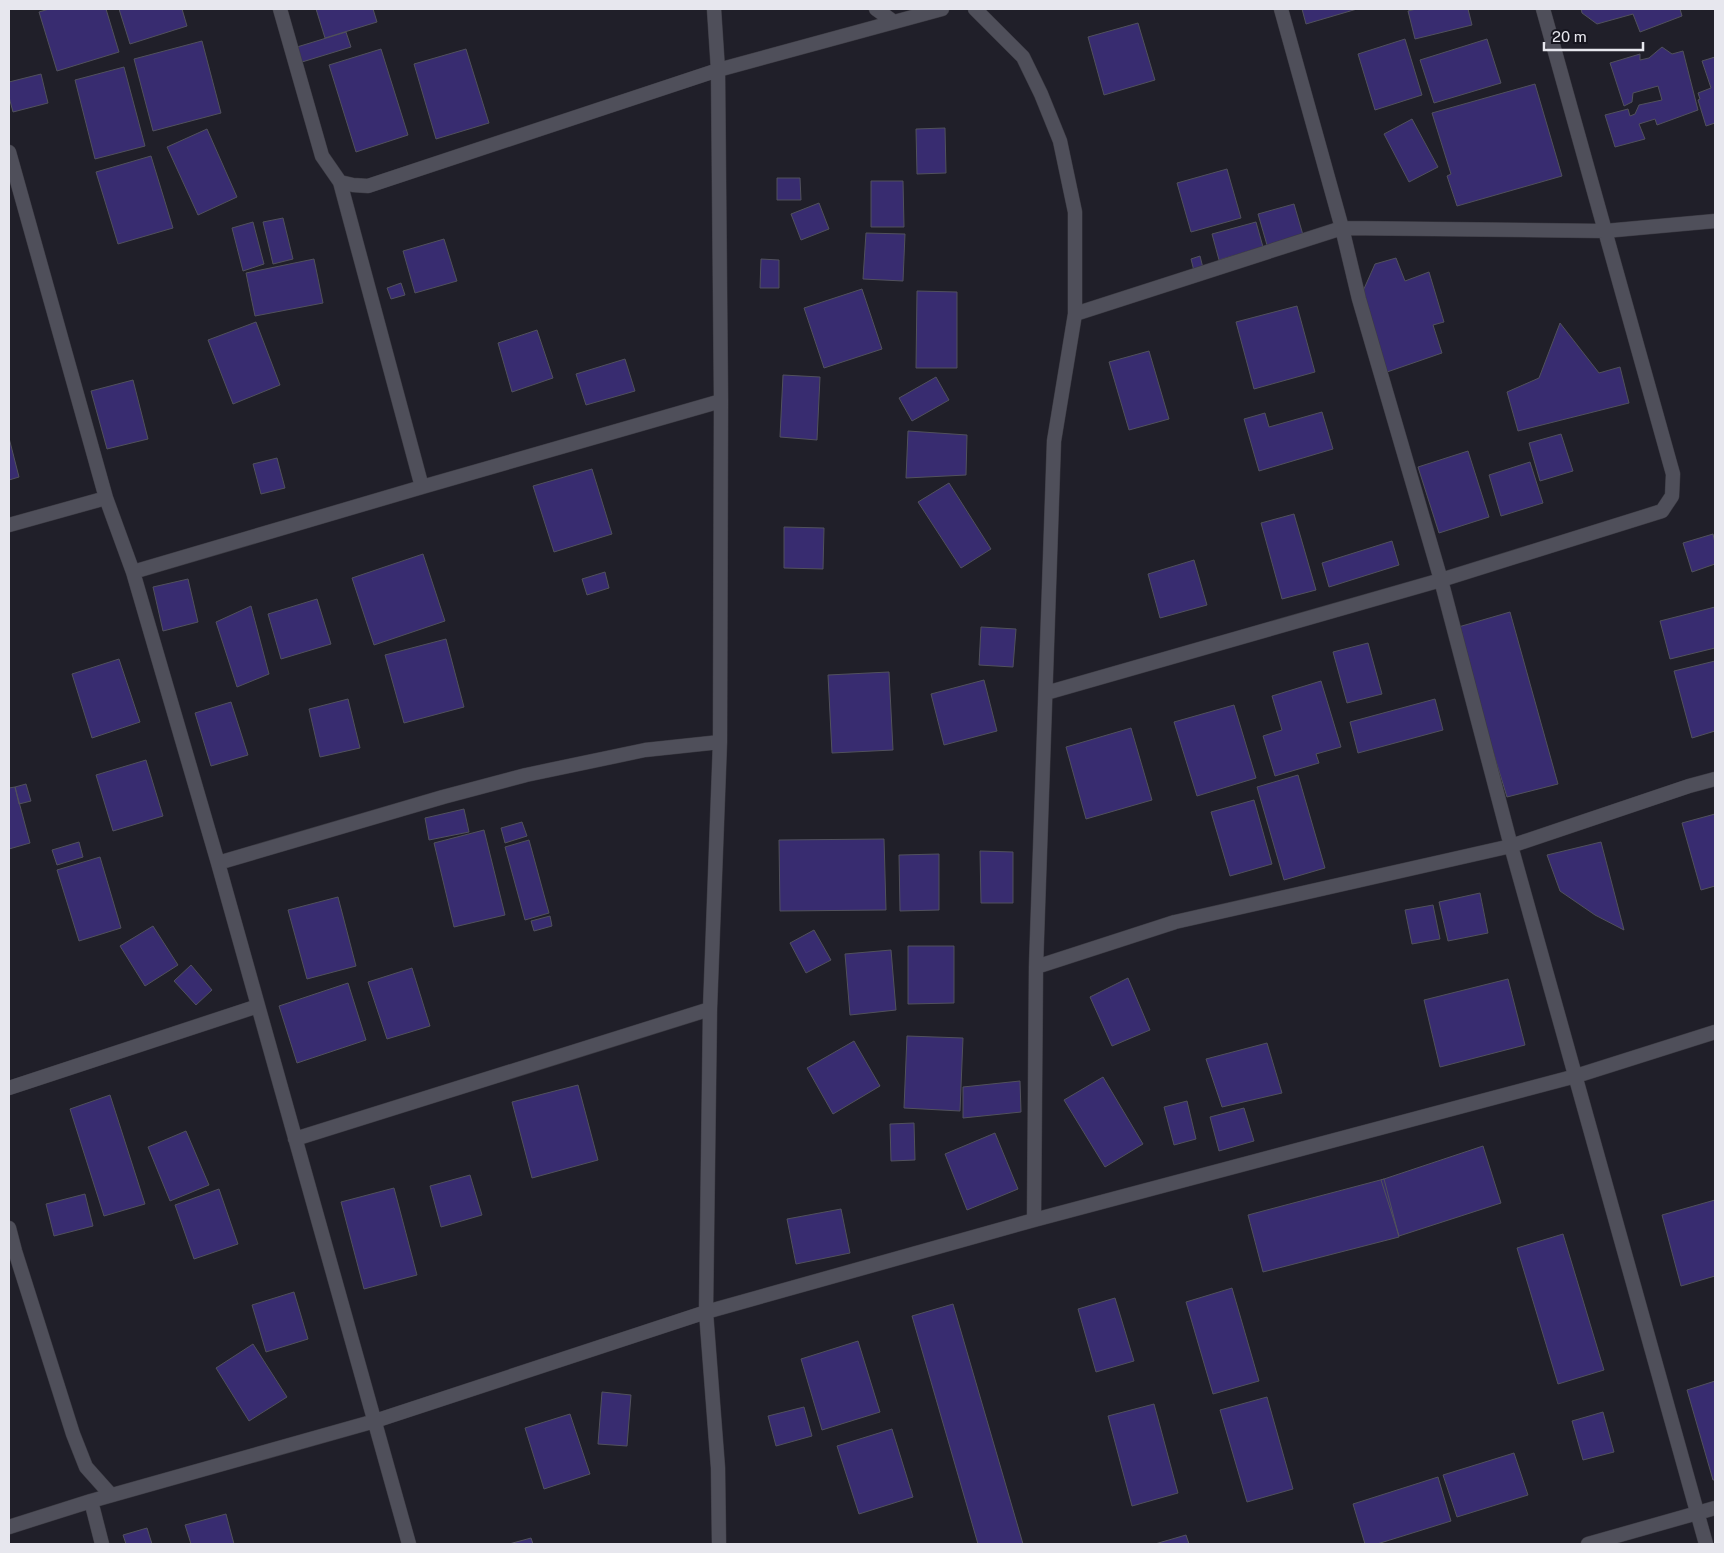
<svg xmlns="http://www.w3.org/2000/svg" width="1724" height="1553" viewBox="0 0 1724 1553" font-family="'Public Sans',sans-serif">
<rect width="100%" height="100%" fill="#201f29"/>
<path fill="#382c70" stroke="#51515c" d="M 49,9 L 106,9 L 119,52 L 57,71 L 39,12 Z
M 119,9 L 182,9 L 187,26 L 130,44 Z
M 316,9 L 373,9 L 377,22 L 325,38 Z
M 1302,9 L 1357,9 L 1306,24 Z
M 1416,9 L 1468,9 L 1472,25 L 1415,39 L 1408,11 Z
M 1581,9 L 1680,9 L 1682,16 L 1640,32 L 1633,14 L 1597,24 L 1582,13 Z
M 1138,23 L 1155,80 L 1104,95 L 1088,37 Z
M 346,32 L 351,47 L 302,62 L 297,47 Z
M 1405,39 L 1422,95 L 1375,110 L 1358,54 Z
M 1487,39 L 1501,83 L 1434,103 L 1420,60 Z
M 202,41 L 221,113 L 153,131 L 134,59 Z
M 1662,47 L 1672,54 L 1683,51 L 1698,110 L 1657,125 L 1655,119 L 1639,124 L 1645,139 L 1615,147 L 1605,115 L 1628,109 L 1630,116 L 1635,114 L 1639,105 L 1662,100 L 1658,86 L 1633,93 L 1632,102 L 1624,106 L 1610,63 L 1640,54 L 1640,60 L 1649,58 Z
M 381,49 L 408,135 L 356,152 L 329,65 Z
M 466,49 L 489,123 L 436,139 L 414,64 Z
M 1715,57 L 1715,123 L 1706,126 L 1698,100 L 1700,99 L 1698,93 L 1711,88 L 1702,61 Z
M 124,67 L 145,146 L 95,159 L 75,80 Z
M 41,74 L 48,103 L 13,112 L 9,97 L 9,82 Z
M 1535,84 L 1562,176 L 1457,206 L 1447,176 L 1451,174 L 1432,113 Z
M 1412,119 L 1438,167 L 1409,182 L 1384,134 Z
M 945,128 L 946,173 L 917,174 L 916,129 Z
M 207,129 L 237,197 L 198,215 L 167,147 Z
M 151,156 L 173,228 L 118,244 L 96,172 Z
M 1227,169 L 1241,218 L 1191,232 L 1177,183 Z
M 777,178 L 800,178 L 801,200 L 777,200 Z
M 871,181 L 903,181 L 904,227 L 871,227 Z
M 819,203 L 829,229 L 801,240 L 791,214 Z
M 1294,204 L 1303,235 L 1267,245 L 1258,214 Z
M 283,218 L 293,259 L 273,264 L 263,222 Z
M 253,222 L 264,264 L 243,271 L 232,228 Z
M 1256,222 L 1263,247 L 1219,260 L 1212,234 Z
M 866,233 L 905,234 L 903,281 L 863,279 Z
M 444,239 L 457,281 L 415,293 L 403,251 Z
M 1200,256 L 1203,268 L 1194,271 L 1191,259 Z
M 1396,258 L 1405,281 L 1429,272 L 1444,322 L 1433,325 L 1442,353 L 1387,372 L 1363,291 L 1375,264 Z
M 314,259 L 323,303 L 255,316 L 246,273 Z
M 761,259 L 779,260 L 779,288 L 760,288 Z
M 401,283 L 405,295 L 391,299 L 387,288 Z
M 862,289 L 882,349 L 824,368 L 804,308 Z
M 917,291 L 957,292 L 957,368 L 916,368 Z
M 1297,306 L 1315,372 L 1254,389 L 1236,322 Z
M 256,322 L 280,385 L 233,404 L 208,340 Z
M 1560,323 L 1599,373 L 1620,367 L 1629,403 L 1518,431 L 1507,392 L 1539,378 Z
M 537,330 L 553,378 L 512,392 L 498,343 Z
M 1149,351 L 1169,419 L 1129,430 L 1109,362 Z
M 625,359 L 635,391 L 586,405 L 576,374 Z
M 783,375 L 820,377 L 817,440 L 780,437 Z
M 936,377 L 949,400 L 912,421 L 899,398 Z
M 133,380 L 148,439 L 107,449 L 91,391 Z
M 1322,412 L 1333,449 L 1259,471 L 1244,419 L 1265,413 L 1269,427 Z
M 908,431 L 967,435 L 966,475 L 906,478 Z
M 1561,434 L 1573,471 L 1540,481 L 1529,443 Z
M 9,438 L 19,477 L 9,480 Z
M 1468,451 L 1489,517 L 1439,533 L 1418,467 Z
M 277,458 L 285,488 L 261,494 L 253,464 Z
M 1530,462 L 1543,503 L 1501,516 L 1489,475 Z
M 592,469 L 612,534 L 554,552 L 533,486 Z
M 949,483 L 991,549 L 961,568 L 918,502 Z
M 1294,514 L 1316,590 L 1282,599 L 1261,523 Z
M 784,527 L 824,528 L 823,569 L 784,568 Z
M 1713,534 L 1715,543 L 1715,564 L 1692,572 L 1683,543 Z
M 1392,541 L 1399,565 L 1329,587 L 1322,563 Z
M 423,554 L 445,621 L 374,645 L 352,578 Z
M 1194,560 L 1207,605 L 1160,618 L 1148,574 Z
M 605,572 L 609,588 L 587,595 L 582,579 Z
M 188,579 L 198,622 L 163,631 L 153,587 Z
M 317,599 L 331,644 L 281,659 L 268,614 Z
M 251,606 L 269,674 L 237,687 L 216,622 Z
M 1715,607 L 1715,648 L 1670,659 L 1660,621 Z
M 1510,612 L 1558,784 L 1507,797 L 1455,628 Z
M 981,627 L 1016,629 L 1013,667 L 979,665 Z
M 446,639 L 464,707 L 404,723 L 385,655 Z
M 1368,643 L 1382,694 L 1347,703 L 1333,652 Z
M 119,659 L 140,722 L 92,738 L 72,674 Z
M 1715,661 L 1715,731 L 1692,738 L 1674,671 Z
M 889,672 L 893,750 L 832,753 L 828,675 Z
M 984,680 L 997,731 L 944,745 L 931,694 Z
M 1321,681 L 1341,747 L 1316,754 L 1319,763 L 1275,776 L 1263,736 L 1282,730 L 1272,696 Z
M 348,699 L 360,748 L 320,757 L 309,709 Z
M 1435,699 L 1443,730 L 1358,753 L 1350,722 Z
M 231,702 L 248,755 L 211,766 L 195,713 Z
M 1234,705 L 1256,778 L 1197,796 L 1174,722 Z
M 1131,728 L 1152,800 L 1086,819 L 1066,747 Z
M 146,760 L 163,816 L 113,831 L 96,775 Z
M 1298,775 L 1325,868 L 1284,880 L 1257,787 Z
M 26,784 L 31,801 L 19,804 L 15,787 Z
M 15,787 L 30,843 L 9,849 L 9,788 Z
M 1254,800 L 1272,864 L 1230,876 L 1211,812 Z
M 464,809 L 469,832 L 429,840 L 425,818 Z
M 1715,814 L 1715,886 L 1701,890 L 1682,823 Z
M 522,822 L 527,836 L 505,843 L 501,828 Z
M 484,830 L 505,915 L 454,927 L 434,843 Z
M 884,839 L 886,910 L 780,911 L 779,840 Z
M 529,840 L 549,913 L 525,920 L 505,847 Z
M 79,842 L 83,857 L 57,865 L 52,850 Z
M 1601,842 L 1624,930 L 1595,915 L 1560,891 L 1547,855 Z
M 980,851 L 1013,852 L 1013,903 L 981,903 Z
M 939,854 L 939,910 L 900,911 L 899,855 Z
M 100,857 L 121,928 L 79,941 L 57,870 Z
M 1480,893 L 1488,933 L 1448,941 L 1439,902 Z
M 338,897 L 356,966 L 307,979 L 288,910 Z
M 1433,905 L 1440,939 L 1412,944 L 1405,910 Z
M 550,916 L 552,926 L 534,931 L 531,921 Z
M 153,926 L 178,965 L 145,986 L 120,946 Z
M 814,930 L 831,960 L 806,973 L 790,943 Z
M 908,946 L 954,946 L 954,1003 L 908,1004 Z
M 891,950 L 896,1010 L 850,1015 L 845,954 Z
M 191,965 L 212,990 L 196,1005 L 174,981 Z
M 412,968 L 430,1026 L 387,1039 L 368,982 Z
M 1128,978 L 1150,1030 L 1112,1046 L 1090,997 Z
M 1508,979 L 1525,1045 L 1440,1067 L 1424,1000 Z
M 348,983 L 366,1040 L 297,1063 L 279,1006 Z
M 907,1036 L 963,1038 L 960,1111 L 904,1108 Z
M 854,1041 L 880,1086 L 833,1114 L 807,1068 Z
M 1267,1043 L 1282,1093 L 1222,1107 L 1206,1059 Z
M 1103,1077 L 1143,1144 L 1105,1167 L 1064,1100 Z
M 1020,1081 L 1021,1112 L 963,1118 L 963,1087 Z
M 578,1085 L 598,1160 L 532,1178 L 512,1102 Z
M 110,1095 L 145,1204 L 104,1216 L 70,1109 Z
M 1187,1101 L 1196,1139 L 1174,1145 L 1164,1107 Z
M 1244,1108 L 1254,1141 L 1219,1151 L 1210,1117 Z
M 914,1123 L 915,1160 L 891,1161 L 890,1124 Z
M 186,1131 L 209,1185 L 170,1201 L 148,1147 Z
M 995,1133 L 1018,1189 L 967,1210 L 945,1154 Z
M 1483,1146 L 1501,1203 L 1399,1236 L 1381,1180 Z
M 470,1175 L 482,1215 L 441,1227 L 430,1186 Z
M 1384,1179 L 1399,1237 L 1263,1272 L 1248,1215 Z
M 394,1188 L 417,1275 L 364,1289 L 341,1202 Z
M 219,1189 L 238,1244 L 194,1259 L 175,1205 Z
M 85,1194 L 93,1226 L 54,1236 L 46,1204 Z
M 1715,1200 L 1715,1276 L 1681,1286 L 1662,1215 Z
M 841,1209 L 850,1253 L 796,1264 L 787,1219 Z
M 1563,1234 L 1604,1370 L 1558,1384 L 1517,1248 Z
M 1232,1288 L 1259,1381 L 1213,1394 L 1186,1302 Z
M 294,1292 L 308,1339 L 266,1352 L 252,1305 Z
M 1115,1298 L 1134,1361 L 1096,1372 L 1078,1309 Z
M 953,1304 L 1023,1544 L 978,1544 L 912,1316 Z
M 858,1341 L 880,1412 L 822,1430 L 801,1359 Z
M 253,1344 L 287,1397 L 249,1421 L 216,1368 Z
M 1715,1381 L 1715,1480 L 1713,1480 L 1687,1390 Z
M 602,1392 L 631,1395 L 627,1446 L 598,1444 Z
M 1267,1397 L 1293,1489 L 1247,1502 L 1220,1410 Z
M 1154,1404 L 1178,1493 L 1132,1506 L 1108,1416 Z
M 804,1407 L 812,1436 L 776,1446 L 768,1416 Z
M 1603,1412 L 1614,1452 L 1583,1460 L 1572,1421 Z
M 570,1414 L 590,1474 L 544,1489 L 525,1428 Z
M 892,1429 L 913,1497 L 859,1514 L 837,1446 Z
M 1514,1453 L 1528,1495 L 1457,1517 L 1443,1475 Z
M 1438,1477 L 1451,1521 L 1377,1544 L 1365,1544 L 1353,1504 Z
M 226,1514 L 234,1544 L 191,1544 L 185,1525 Z
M 147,1528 L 152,1544 L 126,1544 L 123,1535 Z
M 1186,1535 L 1189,1544 L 1155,1544 Z
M 531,1538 L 533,1544 L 509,1544 Z"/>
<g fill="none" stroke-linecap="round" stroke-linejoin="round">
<defs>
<path id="minor" d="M 280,9 L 322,156 L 340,182 L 422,487 L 721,401
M 714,9 L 718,70 L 721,401 L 720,742 L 710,1009 L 706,1312 L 718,1468 L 719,1544
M 876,9 L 894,22
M 975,9 L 1023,57 L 1041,94 L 1060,141 L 1075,212 L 1075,314 L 1054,441 L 1036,967 L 1034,1220
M 1281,9 L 1342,228 L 1359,299 L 1441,580 L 1511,846 L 1706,1544
M 9,152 L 106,498 L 133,572 L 218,863 L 409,1544
M 340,182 L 353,185 L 368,186 L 718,70 L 942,9
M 1075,314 L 1342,228 L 1605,231 L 1715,221
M 9,525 L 106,498
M 133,572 L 422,487
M 1046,693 L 1441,580 L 1662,511 L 1672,496 L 1673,474 L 1543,9
M 218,863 L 443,797 L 526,775 L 645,750 L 720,742
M 1036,967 L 1175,922 L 1511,846 L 1689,786 L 1715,779
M 9,1088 L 258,1006
M 295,1139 L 710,1009
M 9,1228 L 15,1251 L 73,1434 L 86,1467 L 111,1495
M 91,1501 L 102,1544
M 9,1527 L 91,1501 L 375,1421 L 706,1312 L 1034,1220 L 1576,1076 L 1715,1032
M 1588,1544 L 1715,1508"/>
</defs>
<use href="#minor" stroke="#3b3a42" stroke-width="15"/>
<use href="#minor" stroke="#4f4f5a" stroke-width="14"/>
</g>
<rect width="1724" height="1553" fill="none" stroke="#e7e7ee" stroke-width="20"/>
<path d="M1544 42v8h99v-8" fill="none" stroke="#e7e7ee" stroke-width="2.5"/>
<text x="1552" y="42" font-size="15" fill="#e7e7ee" stroke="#17161f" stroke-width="4" paint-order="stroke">20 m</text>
</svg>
